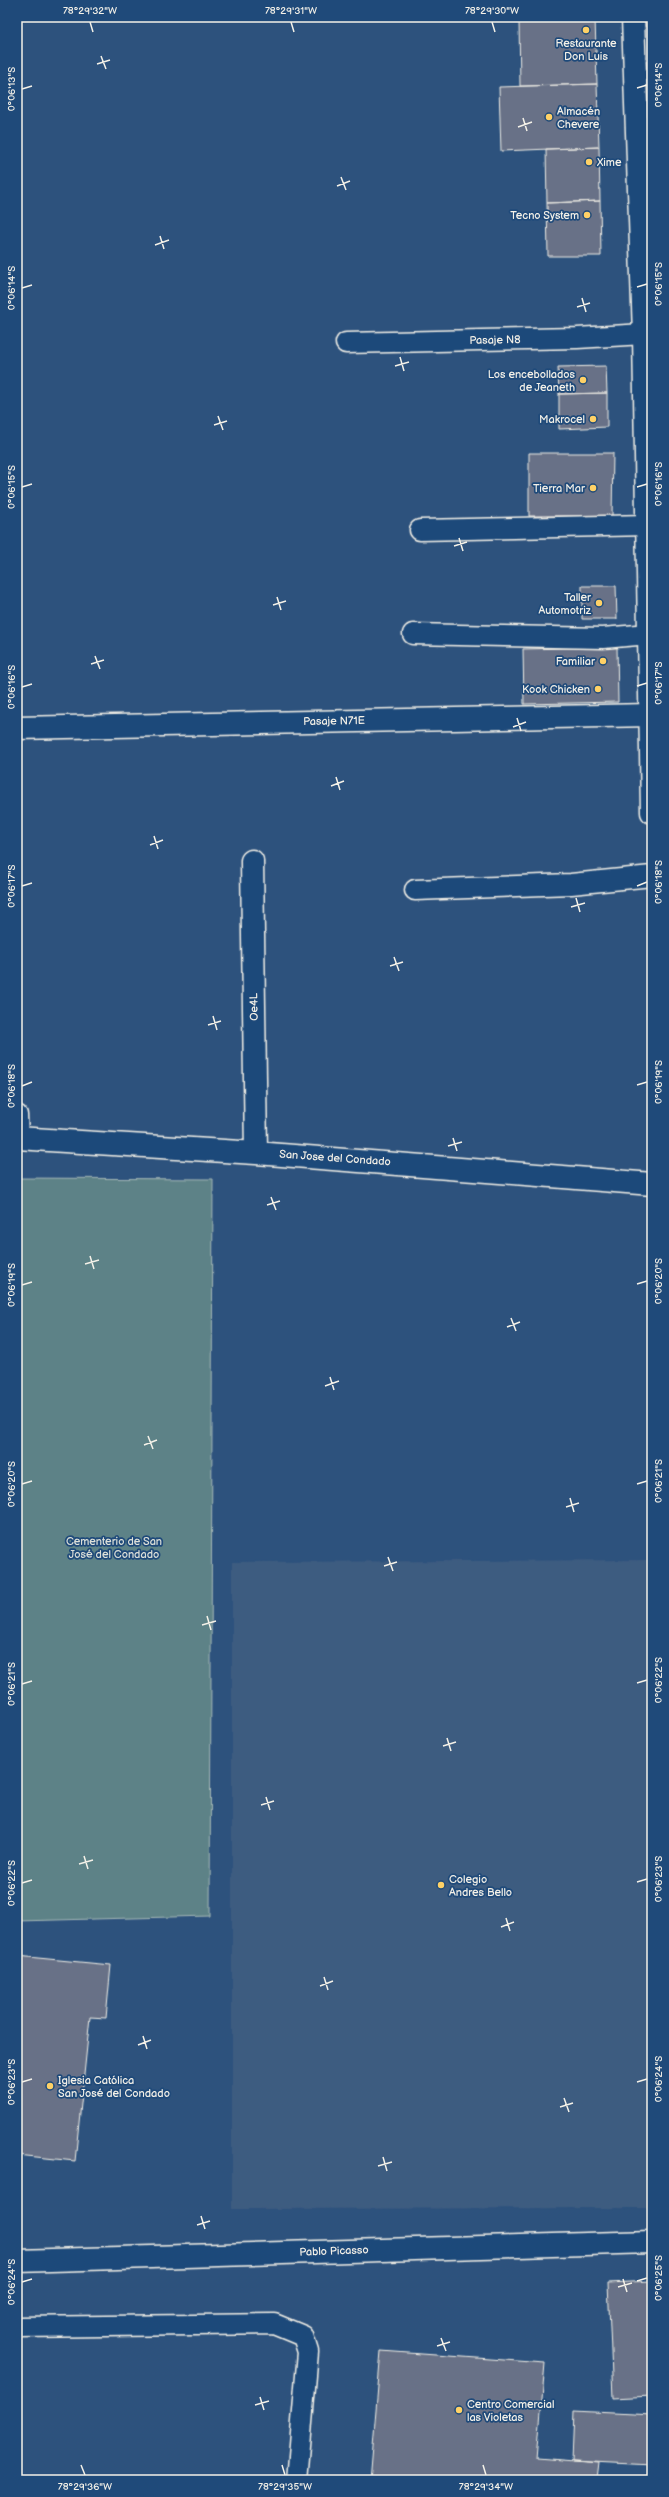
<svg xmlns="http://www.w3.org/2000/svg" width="669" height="2497" viewBox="0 0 669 2497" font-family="'Balsamiq Sans',sans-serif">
<rect width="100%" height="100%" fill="#2d527d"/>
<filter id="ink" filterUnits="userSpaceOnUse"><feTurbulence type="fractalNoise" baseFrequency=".025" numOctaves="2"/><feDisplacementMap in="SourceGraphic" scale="8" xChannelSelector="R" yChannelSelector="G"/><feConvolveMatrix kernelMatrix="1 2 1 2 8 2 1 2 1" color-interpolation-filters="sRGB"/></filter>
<g filter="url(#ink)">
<path fill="#3e5b80" d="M 650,1560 L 650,2208 L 232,2209 L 232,1562 Z"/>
<path fill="#5d8287" stroke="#a8bab8" d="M 17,1178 L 213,1179 L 210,1916 L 17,1921 Z"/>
<path fill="#677187" stroke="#f4f1e8" d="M 518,17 L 595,17 L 595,18 L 519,21 Z
M 595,18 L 597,84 L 520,86 L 519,21 Z
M 597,84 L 599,147 L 501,151 L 499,87 Z
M 599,147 L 600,201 L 547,203 L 546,149 Z
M 600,201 L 601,256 L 548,256 L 547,203 Z
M 606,366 L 607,393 L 559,394 L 558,367 Z
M 607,393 L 607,427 L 559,429 L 559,394 Z
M 529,453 L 613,453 L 612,516 L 529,516 Z
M 582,586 L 616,586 L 617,619 L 582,619 Z
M 617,647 L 618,702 L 524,704 L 523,649 Z
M 17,1956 L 111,1965 L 106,2018 L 90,2017 L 75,2161 L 17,2155 Z
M 652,2281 L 652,2396 L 613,2398 L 608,2283 Z
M 381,2351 L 545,2363 L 537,2458 L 599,2463 L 597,2480 L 370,2480 Z
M 574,2411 L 652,2415 L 652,2465 L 572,2461 Z"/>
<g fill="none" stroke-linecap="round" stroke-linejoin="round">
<defs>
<path id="service" d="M 346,343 L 577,338 L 644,334
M 420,530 L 648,525
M 413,634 L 603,638 L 649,634
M 415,890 L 571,884 L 652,876
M 17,1115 L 18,1138
M 17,2327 L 274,2324 L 303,2336 L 308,2352 L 297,2480"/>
<path id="pedestrian" d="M 17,728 L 651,715"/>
<path id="minor" d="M 252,861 L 256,1153
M 17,1138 L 256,1153 L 652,1184
M 17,2261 L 652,2242"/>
<path id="primary" d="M 633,17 L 644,334 L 652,812"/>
</defs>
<use href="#service" stroke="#f4f1e8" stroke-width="23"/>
<use href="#pedestrian" stroke="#f4f1e8" stroke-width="25"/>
<use href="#minor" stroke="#f4f1e8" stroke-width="25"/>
<use href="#primary" stroke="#f4f1e8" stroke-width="25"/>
<use href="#service" stroke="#1f4a7a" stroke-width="20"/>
<use href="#pedestrian" stroke="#1f4a7a" stroke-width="22"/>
<use href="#minor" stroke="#1f4a7a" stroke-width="22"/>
<use href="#primary" stroke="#1f4a7a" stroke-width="22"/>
</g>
</g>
<path fill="none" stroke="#f4f1e8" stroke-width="1.5" d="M 90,22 L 93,32M 291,22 L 294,32M 492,22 L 495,32M 101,56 L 106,69M 97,64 L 110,60M 637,88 L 647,85M 22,89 L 32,86M 523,118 L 527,131M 518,127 L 532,122M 341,177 L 346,190M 337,186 L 350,181M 160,236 L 164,249M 155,245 L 169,240M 637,287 L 647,284M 22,288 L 32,285M 582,298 L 586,312M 577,307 L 590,303M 400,357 L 404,371M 395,366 L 409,362M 218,416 L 223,430M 214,425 L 227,421M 22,487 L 32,484M 637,487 L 647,484M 459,538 L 463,551M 454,546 L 467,542M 277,597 L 281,610M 273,605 L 286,601M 95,656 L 100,669M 91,664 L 104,660M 637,686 L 647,683M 22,687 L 32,684M 517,718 L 521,731M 513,727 L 526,722M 336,777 L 340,790M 331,786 L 344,781M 154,836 L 158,849M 150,845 L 163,840M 22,886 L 32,883M 637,886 L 647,882M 576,898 L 580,912M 571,907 L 585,903M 394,957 L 399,971M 390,966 L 403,962M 213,1016 L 217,1030M 208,1025 L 221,1021M 637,1085 L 647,1082M 22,1086 L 32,1082M 453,1138 L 457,1151M 448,1146 L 462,1142M 271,1197 L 276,1210M 267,1205 L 280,1201M 90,1256 L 94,1269M 85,1264 L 99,1260M 637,1284 L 647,1281M 22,1285 L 32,1282M 511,1318 L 516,1331M 507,1327 L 520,1322M 330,1377 L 334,1390M 325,1386 L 339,1381M 148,1436 L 153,1449M 144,1445 L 157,1440M 22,1484 L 32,1481M 637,1484 L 647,1481M 570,1498 L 574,1512M 566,1507 L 579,1503M 388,1557 L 393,1571M 384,1566 L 397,1562M 207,1616 L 211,1630M 202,1625 L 216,1621M 637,1683 L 647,1680M 22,1684 L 32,1681M 447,1738 L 451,1751M 443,1746 L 456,1742M 266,1797 L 270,1810M 261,1805 L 274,1801M 84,1856 L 88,1869M 79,1864 L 93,1860M 637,1882 L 647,1879M 22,1883 L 32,1880M 506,1918 L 510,1931M 501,1927 L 514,1922M 324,1977 L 328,1990M 320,1986 L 333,1981M 143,2036 L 147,2049M 138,2045 L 151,2040M 22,2082 L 32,2079M 637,2082 L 647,2079M 564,2098 L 569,2112M 560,2107 L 573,2103M 383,2157 L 387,2171M 378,2166 L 392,2162M 201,2216 L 205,2229M 197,2225 L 210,2221M 623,2279 L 627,2292M 637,2281 L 647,2278M 22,2282 L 32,2279M 618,2287 L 632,2283M 441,2338 L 446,2351M 437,2346 L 450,2342M 260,2397 L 264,2410M 255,2405 L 269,2401M 81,2465 L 85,2475M 282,2465 L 285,2475M 483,2465 L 486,2475"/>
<g fill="#ffd166" stroke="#1f4a7a" stroke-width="1.5">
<circle cx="586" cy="30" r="4"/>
<circle cx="549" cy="117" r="4"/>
<circle cx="589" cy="162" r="4"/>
<circle cx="587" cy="215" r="4"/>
<circle cx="583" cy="380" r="4"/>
<circle cx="593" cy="419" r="4"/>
<circle cx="593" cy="488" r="4"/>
<circle cx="599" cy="603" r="4"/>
<circle cx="603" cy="661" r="4"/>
<circle cx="598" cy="689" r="4"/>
<circle cx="441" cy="1885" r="4"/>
<circle cx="50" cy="2086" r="4"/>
<circle cx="459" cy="2410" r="4"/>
</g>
<g text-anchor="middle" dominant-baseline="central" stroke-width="3.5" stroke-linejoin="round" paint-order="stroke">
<g font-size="11" fill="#f4f1e8" stroke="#1f4a7a" text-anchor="end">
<text x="586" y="43" text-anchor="middle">Restaurante<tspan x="586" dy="13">Don Luis</tspan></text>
<text x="557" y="111" text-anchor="start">Almacén<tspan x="557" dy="13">Chevere</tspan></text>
<text x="597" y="162" text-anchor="start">Xime</text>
<text x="579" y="215">Tecno System</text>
<text x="575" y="374">Los encebollados<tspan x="575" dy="13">de Jeaneth</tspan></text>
<text x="585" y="419">Makrocel</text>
<text x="585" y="488">Tierra Mar</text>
<text x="591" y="597">Taller<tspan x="591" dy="13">Automotriz</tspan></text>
<text x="595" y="661">Familiar</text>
<text x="590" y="689">Kook Chicken</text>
<text x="449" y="1879" text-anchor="start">Colegio<tspan x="449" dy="13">Andres Bello</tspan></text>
<text x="58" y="2080" text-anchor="start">Iglesia Católica<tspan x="58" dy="13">San José del Condado</tspan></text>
<text x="467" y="2404" text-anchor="start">Centro Comercial<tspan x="467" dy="13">las Violetas</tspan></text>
</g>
<g font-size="11" fill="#f4f1e8" stroke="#1f4a7a">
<text transform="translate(495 340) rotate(-1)">Pasaje N8</text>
<text transform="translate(334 721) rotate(-1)">Pasaje N71E</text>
<text transform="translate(254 1007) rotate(-91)">Oe4L</text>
<text transform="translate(335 1158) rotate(4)">San Jose del Condado</text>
<text transform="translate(334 2251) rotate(-2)">Pablo Picasso</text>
</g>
<g font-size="11" fill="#dde0d9" stroke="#1f4a7a">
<text x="114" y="1541">Cementerio de San<tspan x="114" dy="13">José del Condado</tspan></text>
</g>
</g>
<rect width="669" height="2497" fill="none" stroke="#1f4a7a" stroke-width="44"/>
<rect x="22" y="22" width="625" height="2453" fill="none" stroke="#f4f1e8" stroke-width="1.5"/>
<g font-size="10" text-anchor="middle" fill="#f4f1e8">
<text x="90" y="14">78°29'32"W</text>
<text x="291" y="14">78°29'31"W</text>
<text x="492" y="14">78°29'30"W</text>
<text transform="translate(658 85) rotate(-90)" y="4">0°06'14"S</text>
<text transform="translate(11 89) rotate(-90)" y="4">0°06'13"S</text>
<text transform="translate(658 284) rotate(-90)" y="4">0°06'15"S</text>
<text transform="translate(11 288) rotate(-90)" y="4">0°06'14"S</text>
<text transform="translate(658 484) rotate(-90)" y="4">0°06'16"S</text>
<text transform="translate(11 487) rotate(-90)" y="4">0°06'15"S</text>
<text transform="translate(658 683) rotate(-90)" y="4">0°06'17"S</text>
<text transform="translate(11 687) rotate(-90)" y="4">0°06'16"S</text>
<text transform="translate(658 882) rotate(-90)" y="4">0°06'18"S</text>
<text transform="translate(11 886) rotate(-90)" y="4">0°06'17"S</text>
<text transform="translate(658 1082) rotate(-90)" y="4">0°06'19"S</text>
<text transform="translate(11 1086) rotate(-90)" y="4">0°06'18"S</text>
<text transform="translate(658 1281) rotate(-90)" y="4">0°06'20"S</text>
<text transform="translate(11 1285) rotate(-90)" y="4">0°06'19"S</text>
<text transform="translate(658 1481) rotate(-90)" y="4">0°06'21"S</text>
<text transform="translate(11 1484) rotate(-90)" y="4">0°06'20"S</text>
<text transform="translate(658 1680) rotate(-90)" y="4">0°06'22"S</text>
<text transform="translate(11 1684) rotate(-90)" y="4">0°06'21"S</text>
<text transform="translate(658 1879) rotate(-90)" y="4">0°06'23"S</text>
<text transform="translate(11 1883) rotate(-90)" y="4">0°06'22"S</text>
<text transform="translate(658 2079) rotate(-90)" y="4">0°06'24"S</text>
<text transform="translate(11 2082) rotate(-90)" y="4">0°06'23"S</text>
<text transform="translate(658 2278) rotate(-90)" y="4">0°06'25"S</text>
<text transform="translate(11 2282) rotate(-90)" y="4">0°06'24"S</text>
<text x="85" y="2490">78°29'36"W</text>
<text x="285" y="2490">78°29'35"W</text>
<text x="486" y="2490">78°29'34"W</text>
</g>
</svg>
